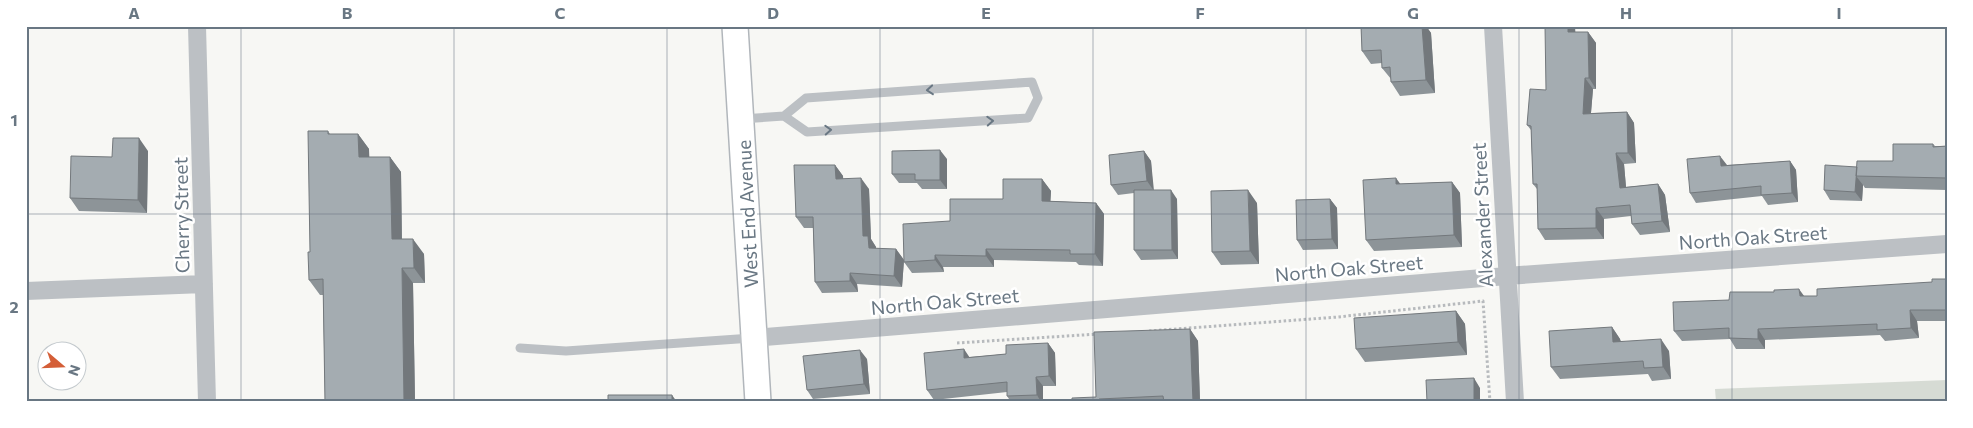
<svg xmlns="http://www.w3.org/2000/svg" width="1973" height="428" viewBox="0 0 1973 428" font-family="Commissioner,sans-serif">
<rect width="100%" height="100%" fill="#f7f7f4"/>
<path fill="#d6dbd4" d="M 1947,380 L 1947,402 L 1716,402 L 1715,389 Z"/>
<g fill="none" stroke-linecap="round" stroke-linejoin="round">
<defs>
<path id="secondary" d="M 735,26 L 758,402"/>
</defs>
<use href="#secondary" stroke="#b1b6bb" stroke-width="28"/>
<path stroke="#b7babd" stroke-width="3" stroke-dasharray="2.5 2.5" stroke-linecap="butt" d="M 1149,331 L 1338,317 L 1483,301 L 1490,402
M 957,343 L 1098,334"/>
<path stroke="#bcc0c4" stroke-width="9" d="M 741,119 L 784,116 L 807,132 L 1028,118 L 1038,98 L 1032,82 L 806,98 L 784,116
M 520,348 L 566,351 L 752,338"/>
<path stroke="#bcc0c4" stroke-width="18" d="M 197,26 L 207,402
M 1493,26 L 1515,402
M 26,291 L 204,284
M 754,338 L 1507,276 L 1947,244"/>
<use href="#secondary" stroke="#fff" stroke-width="25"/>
</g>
<path fill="#8d9498" d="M 1361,26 L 1426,26 L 1431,33 L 1435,93 L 1400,96 L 1391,82 L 1391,79 L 1382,68 L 1382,63 L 1371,64 L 1362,51 Z
M 1575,26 L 1575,32 L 1588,32 L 1596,43 L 1596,89 L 1593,89 L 1591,113 L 1627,112 L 1634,123 L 1636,163 L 1624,164 L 1626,187 L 1658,184 L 1665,195 L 1670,232 L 1640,235 L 1632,224 L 1631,216 L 1604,219 L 1604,239 L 1545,240 L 1538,229 L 1537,189 L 1533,184 L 1531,130 L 1527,125 L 1546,90 Z
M 328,131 L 330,134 L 358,134 L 369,149 L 369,157 L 390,157 L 401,172 L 402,239 L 424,254 L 425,283 L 413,283 L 415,402 L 325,402 L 323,295 L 320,295 L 309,280 L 310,252 Z
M 1933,144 L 1935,146 L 1947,146 L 1947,190 L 1865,188 L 1863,185 L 1862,201 L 1830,200 L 1824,190 L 1856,167 L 1893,161 Z
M 148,151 L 147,213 L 79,211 L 70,198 L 112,157 Z
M 1144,151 L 1151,161 L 1153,190 L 1177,199 L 1178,259 L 1141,260 L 1134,250 L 1134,193 L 1118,195 L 1111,185 Z
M 947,159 L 947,189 L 922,189 L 917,183 L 899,183 L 892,174 Z
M 1790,161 L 1796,170 L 1798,202 L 1768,205 L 1762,196 L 1696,203 L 1690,193 L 1727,165 Z
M 835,165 L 843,176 L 843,179 L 869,189 L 871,239 L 876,247 L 876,249 L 896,249 L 904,260 L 902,287 L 857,284 L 858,292 L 822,293 L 815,282 L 813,228 L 804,228 L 796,217 Z
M 1042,179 L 1051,191 L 1050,201 L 1096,203 L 1104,214 L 1103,266 L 1079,265 L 1076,262 L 994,260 L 994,267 L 943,267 L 944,272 L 912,273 L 904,262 L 950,221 L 1003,199 Z
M 1452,182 L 1460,193 L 1462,247 L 1374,251 L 1366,240 L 1400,184 Z
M 1330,199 L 1337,208 L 1338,249 L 1303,250 L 1297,240 Z
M 1257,203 L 1259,264 L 1221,265 L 1212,252 Z
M 1947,279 L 1947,321 L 1917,321 L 1919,338 L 1885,341 L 1880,335 L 1765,340 L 1765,349 L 1736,349 L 1730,339 L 1682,341 L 1674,331 L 1804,296 L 1817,296 L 1932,282 Z
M 1456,311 L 1465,324 L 1467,355 L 1365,362 L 1356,349 Z
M 1612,327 L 1620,339 L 1621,341 L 1669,351 L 1671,379 L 1652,381 L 1648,374 L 1560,379 L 1551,367 Z
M 1190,329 L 1198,341 L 1200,402 L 1072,402 L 1096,397 Z
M 1048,343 L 1055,353 L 1056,386 L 1043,386 L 1043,402 L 1011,402 L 1007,396 L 1007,392 L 934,400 L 927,390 L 970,357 L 1006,354 Z
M 867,359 L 870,394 L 813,399 L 807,390 Z"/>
<path fill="#73787c" d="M 1422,26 L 1426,26 L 1431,33 L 1435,93 L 1426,80 Z
M 1568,26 L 1575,26 L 1576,43 L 1568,32 Z
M 1588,32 L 1596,43 L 1596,89 L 1589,78 Z
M 1585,78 L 1593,89 L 1590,124 L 1583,114 Z
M 1627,112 L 1634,123 L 1636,163 L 1628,153 Z
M 358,134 L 369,149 L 370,173 L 359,157 Z
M 139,138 L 148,151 L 147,213 L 138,200 Z
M 940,150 L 947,159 L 947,189 L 940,180 Z
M 1144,151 L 1151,161 L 1154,191 L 1147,181 Z
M 1616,153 L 1624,164 L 1627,199 L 1620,188 Z
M 1720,156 L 1727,165 L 1728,176 L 1721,166 Z
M 390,157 L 401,172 L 402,255 L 392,239 Z
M 1790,161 L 1796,170 L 1798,202 L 1792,193 Z
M 835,165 L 843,176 L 844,190 L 836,179 Z
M 1856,176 L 1863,185 L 1862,201 L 1855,192 Z
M 861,178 L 869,189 L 871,239 L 876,247 L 877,259 L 869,248 L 863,236 Z
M 1396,178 L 1404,189 L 1396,184 Z
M 1042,179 L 1051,191 L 1050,213 L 1042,201 Z
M 1452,182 L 1460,193 L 1462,247 L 1454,235 Z
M 1658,184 L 1665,195 L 1670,232 L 1662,221 Z
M 1171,190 L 1177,199 L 1178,259 L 1172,250 Z
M 1248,190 L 1257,203 L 1259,264 L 1250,251 Z
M 1330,199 L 1337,208 L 1338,249 L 1332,239 Z
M 1096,203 L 1104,214 L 1103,266 L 1095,254 Z
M 1596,208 L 1604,219 L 1604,239 L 1596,228 Z
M 413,239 L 424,254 L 425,283 L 414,268 Z
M 896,249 L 904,260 L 902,287 L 894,276 Z
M 986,249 L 994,260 L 994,267 L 986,256 Z
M 935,255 L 943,267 L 944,272 L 935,260 Z
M 402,268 L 413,283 L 415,402 L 404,402 Z
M 850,273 L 857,284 L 858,292 L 850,281 Z
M 1799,289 L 1807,300 L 1800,296 Z
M 1910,310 L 1917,321 L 1919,338 L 1911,328 Z
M 1456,311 L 1465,324 L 1467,355 L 1458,342 Z
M 1612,327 L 1620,339 L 1621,354 L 1613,342 Z
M 1190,329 L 1198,341 L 1200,402 L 1193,402 Z
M 1758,329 L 1765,340 L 1765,349 L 1758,339 Z
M 1661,339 L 1669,351 L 1671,379 L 1663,367 Z
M 1048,343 L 1055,353 L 1056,386 L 1049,376 Z
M 964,349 L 970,358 L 964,358 Z
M 860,350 L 867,359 L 870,394 L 864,384 Z
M 1036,377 L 1043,386 L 1043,402 L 1041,402 L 1037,395 Z
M 1474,378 L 1480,388 L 1480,402 L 1474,402 Z
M 672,395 L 677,402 L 672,402 Z"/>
<path fill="#a4acb1" stroke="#73787c" d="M 1361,26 L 1422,26 L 1426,80 L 1391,82 L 1390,67 L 1382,68 L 1381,50 L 1362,51 Z
M 1545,26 L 1568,26 L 1568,32 L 1588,32 L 1589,78 L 1585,78 L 1583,114 L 1627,112 L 1628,153 L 1616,153 L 1620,188 L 1658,184 L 1662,221 L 1632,224 L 1630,205 L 1596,208 L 1596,228 L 1538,229 L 1537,184 L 1533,184 L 1531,126 L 1527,125 L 1530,89 L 1546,90 Z
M 308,131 L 328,131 L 328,134 L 358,134 L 359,157 L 390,157 L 392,239 L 413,239 L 414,268 L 402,268 L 404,402 L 325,402 L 323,279 L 309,280 L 308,252 L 310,252 Z
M 113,138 L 139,138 L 138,200 L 70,198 L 71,156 L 112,157 Z
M 1893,144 L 1933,144 L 1933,147 L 1947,146 L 1947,178 L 1856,176 L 1857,161 L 1893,161 Z
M 940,150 L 940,180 L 915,180 L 915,174 L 892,174 L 892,151 Z
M 1144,151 L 1147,181 L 1111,185 L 1109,155 Z
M 1720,156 L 1721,166 L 1790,161 L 1792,193 L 1761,195 L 1761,186 L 1690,193 L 1687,159 Z
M 794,165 L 835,165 L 836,179 L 861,178 L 863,236 L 868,236 L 869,248 L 896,249 L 894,276 L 850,273 L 850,281 L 815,282 L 813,217 L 796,217 Z
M 1825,165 L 1857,167 L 1855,192 L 1824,190 Z
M 1396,178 L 1396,184 L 1452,182 L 1454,235 L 1366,240 L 1363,180 Z
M 1003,179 L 1042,179 L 1042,201 L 1096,203 L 1095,254 L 1070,254 L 1070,250 L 986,249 L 986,256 L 935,255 L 935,260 L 904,262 L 903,224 L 950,221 L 950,199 L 1003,199 Z
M 1134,190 L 1171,190 L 1172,250 L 1134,250 Z
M 1248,190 L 1250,251 L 1212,252 L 1211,191 Z
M 1330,199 L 1332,239 L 1297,240 L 1296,200 Z
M 1932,279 L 1947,279 L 1947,310 L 1910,310 L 1911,328 L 1877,330 L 1877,324 L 1758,329 L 1758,339 L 1729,338 L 1729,328 L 1674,331 L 1673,302 L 1729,300 L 1730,292 L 1774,292 L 1774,290 L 1799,289 L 1800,296 L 1817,296 L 1817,289 L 1932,282 Z
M 1456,311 L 1458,342 L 1356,349 L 1354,318 Z
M 1612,327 L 1613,342 L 1661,339 L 1663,367 L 1644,368 L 1643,361 L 1551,367 L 1549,331 Z
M 1190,329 L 1193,402 L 1164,402 L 1163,396 L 1099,399 L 1099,402 L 1072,402 L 1072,398 L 1096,397 L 1094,332 Z
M 1048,343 L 1049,376 L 1036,377 L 1037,395 L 1007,396 L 1007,382 L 927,390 L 924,353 L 964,349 L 964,358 L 1006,354 L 1006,345 Z
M 860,350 L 864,384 L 807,390 L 803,356 Z
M 1474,378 L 1474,402 L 1427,402 L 1426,380 Z
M 608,395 L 672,395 L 672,402 L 608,402 Z"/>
<defs><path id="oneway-chevron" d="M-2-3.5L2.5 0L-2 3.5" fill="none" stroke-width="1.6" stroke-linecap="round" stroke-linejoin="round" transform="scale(1.25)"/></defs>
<g stroke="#697783">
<use href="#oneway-chevron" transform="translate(930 90) rotate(175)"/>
<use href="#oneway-chevron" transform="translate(990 121) rotate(-3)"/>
<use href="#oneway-chevron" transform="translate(828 130) rotate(-3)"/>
</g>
<path fill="none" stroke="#697783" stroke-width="1" stroke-opacity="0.55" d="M 241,26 L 241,402M 454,26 L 454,402M 667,26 L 667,402M 880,26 L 880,402M 1093,26 L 1093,402M 1306,26 L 1306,402M 1519,26 L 1519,402M 1732,26 L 1732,402M 26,214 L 1947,214"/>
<g text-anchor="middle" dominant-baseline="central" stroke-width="5" stroke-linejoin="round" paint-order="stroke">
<g font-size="19" fill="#697783" stroke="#fff">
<text transform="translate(747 214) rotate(-93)">West End Avenue</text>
<text transform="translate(181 215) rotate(-91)">Cherry Street</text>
<text transform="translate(1482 215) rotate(-93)">Alexander Street</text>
<text transform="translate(1753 237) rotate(-4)">North Oak Street</text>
<text transform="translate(1349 268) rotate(-5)">North Oak Street</text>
<text transform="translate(945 301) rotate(-5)">North Oak Street</text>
</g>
</g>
<rect width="1973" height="428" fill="none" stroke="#ffffff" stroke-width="55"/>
<g transform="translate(62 366) rotate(109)"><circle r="24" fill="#ffffff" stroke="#c3c9cd"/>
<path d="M0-4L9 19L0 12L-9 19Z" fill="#d45e37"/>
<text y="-8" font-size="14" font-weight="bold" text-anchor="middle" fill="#697783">N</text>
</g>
<rect x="28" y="28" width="1918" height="372" fill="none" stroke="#697783" stroke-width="2"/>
<g font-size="16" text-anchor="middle" font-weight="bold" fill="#697783">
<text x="134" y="19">A</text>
<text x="347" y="19">B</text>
<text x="560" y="19">C</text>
<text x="773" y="19">D</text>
<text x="986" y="19">E</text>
<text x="1200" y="19">F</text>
<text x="1413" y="19">G</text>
<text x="1626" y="19">H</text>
<text x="1839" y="19">I</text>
<text x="14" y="126">1</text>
<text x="14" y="313">2</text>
</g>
</svg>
